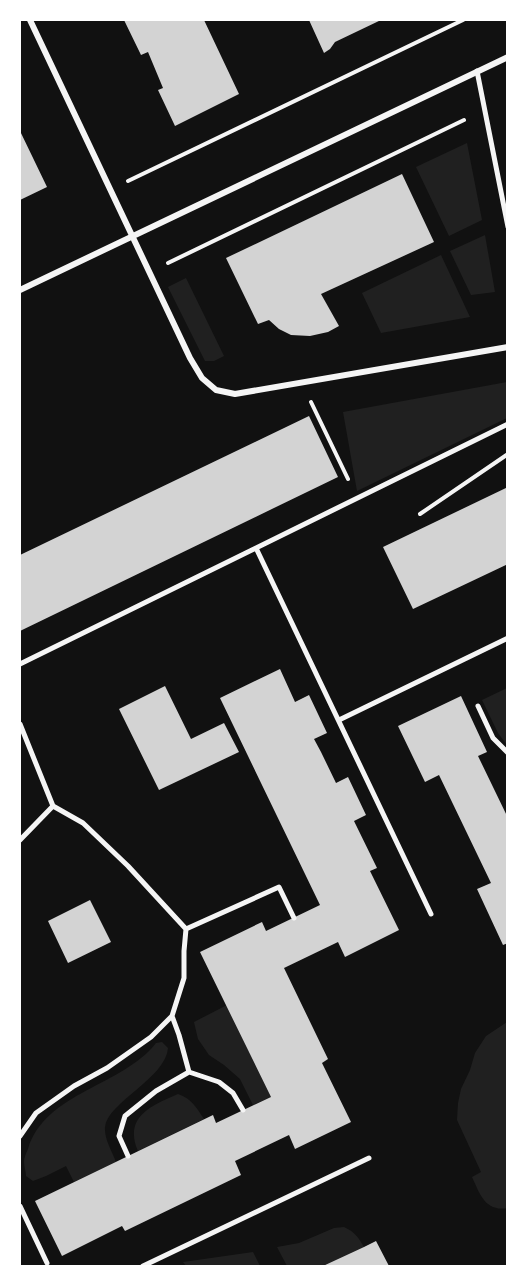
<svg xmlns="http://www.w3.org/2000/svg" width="527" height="1286" viewBox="0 0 527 1286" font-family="'Work Sans',sans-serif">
<rect width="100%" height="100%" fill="#111"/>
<path fill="#202020" d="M 467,143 L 482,220 L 449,236 L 416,167 Z
M 485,235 L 495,292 L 471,295 L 450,251 Z
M 441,255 L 470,317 L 381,333 L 362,293 Z
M 186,278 L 224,356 L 214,361 L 205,361 L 168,287 Z
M 507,382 L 507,418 L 357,491 L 343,412 Z
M 507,688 L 507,745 L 498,733 L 482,700 Z
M 227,1005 L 271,1097 L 253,1105 L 240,1079 L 224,1065 L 209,1055 L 198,1039 L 194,1022 Z
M 507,1022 L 508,1208 C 485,1212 480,1194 472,1177 L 481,1172 L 457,1120 L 458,1103 L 461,1089 L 470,1070 L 475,1053 L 486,1036 Z
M 162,1042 L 168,1048 C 166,1078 107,1103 105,1127 C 104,1139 112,1151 116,1162 L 74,1182 L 66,1166 L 46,1176 L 33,1181 L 26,1176 C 26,1171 24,1167 24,1162 C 24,1158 26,1153 28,1149 C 45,1092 123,1086 156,1043 Z
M 178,1094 C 192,1099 196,1107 204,1119 L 138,1151 C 123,1117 152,1105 178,1094 Z
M 344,1227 C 355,1232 358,1237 364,1247 L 323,1266 L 312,1266 L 311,1265 L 307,1266 L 287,1266 L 277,1247 L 299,1243 L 334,1228 Z
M 253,1252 L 260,1266 L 186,1266 L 183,1262 Z"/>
<path fill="#d3d3d3" d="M 124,20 L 204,20 L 239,94 L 175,126 L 158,90 L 163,88 L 148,52 L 141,55 Z
M 309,20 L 381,20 L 335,42 L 330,49 L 324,53 Z
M 20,131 L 47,187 L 20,200 Z
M 402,174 L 434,242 L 321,294 L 339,326 L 328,332 L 310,336 L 291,335 L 279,329 L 269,320 L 258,324 L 226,258 Z
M 309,416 L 338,477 L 20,631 L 20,555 Z
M 508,487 L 508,564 L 413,609 L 383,547 Z
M 280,669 L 295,702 L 309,695 L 327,733 L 314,739 L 321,752 L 336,783 L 348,777 L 366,815 L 354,821 L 377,868 L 370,871 L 399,930 L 345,957 L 338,942 L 284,968 L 328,1059 L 322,1063 L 351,1122 L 295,1149 L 289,1135 L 235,1161 L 241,1175 L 125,1231 L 122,1226 L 62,1256 L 35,1201 L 213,1115 L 216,1123 L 271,1097 L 200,952 L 262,922 L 266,931 L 320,905 L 220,698 Z
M 165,686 L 191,739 L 224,723 L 239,752 L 159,790 L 119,709 Z
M 461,696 L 487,752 L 478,756 L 508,818 L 508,943 L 503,945 L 477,889 L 491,883 L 439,775 L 425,782 L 398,726 Z
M 90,900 L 111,942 L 68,963 L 48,921 Z
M 376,1241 L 389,1266 L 323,1266 L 364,1247 Z"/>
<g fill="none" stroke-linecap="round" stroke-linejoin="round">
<path stroke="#f5f5f5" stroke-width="4" d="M 128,181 L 463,20
M 168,263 L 464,120
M 311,402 L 348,479
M 420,514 L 508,454"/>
<path stroke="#f5f5f5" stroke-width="5" d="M 477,71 L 508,227
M 256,548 L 431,914
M 20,664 L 508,424
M 478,706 L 493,738 L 508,753
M 339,720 L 508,638
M 20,724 L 53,806 L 83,823 L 128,866 L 186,929
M 20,840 L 53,806
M 243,1110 L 233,1093 L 219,1082 L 189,1072 L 179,1035 L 172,1016 L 184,978 L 184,951 L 186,929 L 279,887 L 294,918
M 20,1136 L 36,1113 L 74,1086 L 107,1068 L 151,1037 L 172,1016
M 128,1156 L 119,1136 L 125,1116 L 156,1091 L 189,1072
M 20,1206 L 47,1263
M 143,1266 L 369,1158"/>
<path stroke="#f5f5f5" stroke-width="6" d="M 30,20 L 190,358 L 202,378 L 216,390 L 235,394 L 508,347
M 20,290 L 508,57"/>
</g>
<rect width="527" height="1286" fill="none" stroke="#ffffff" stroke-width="42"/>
</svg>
